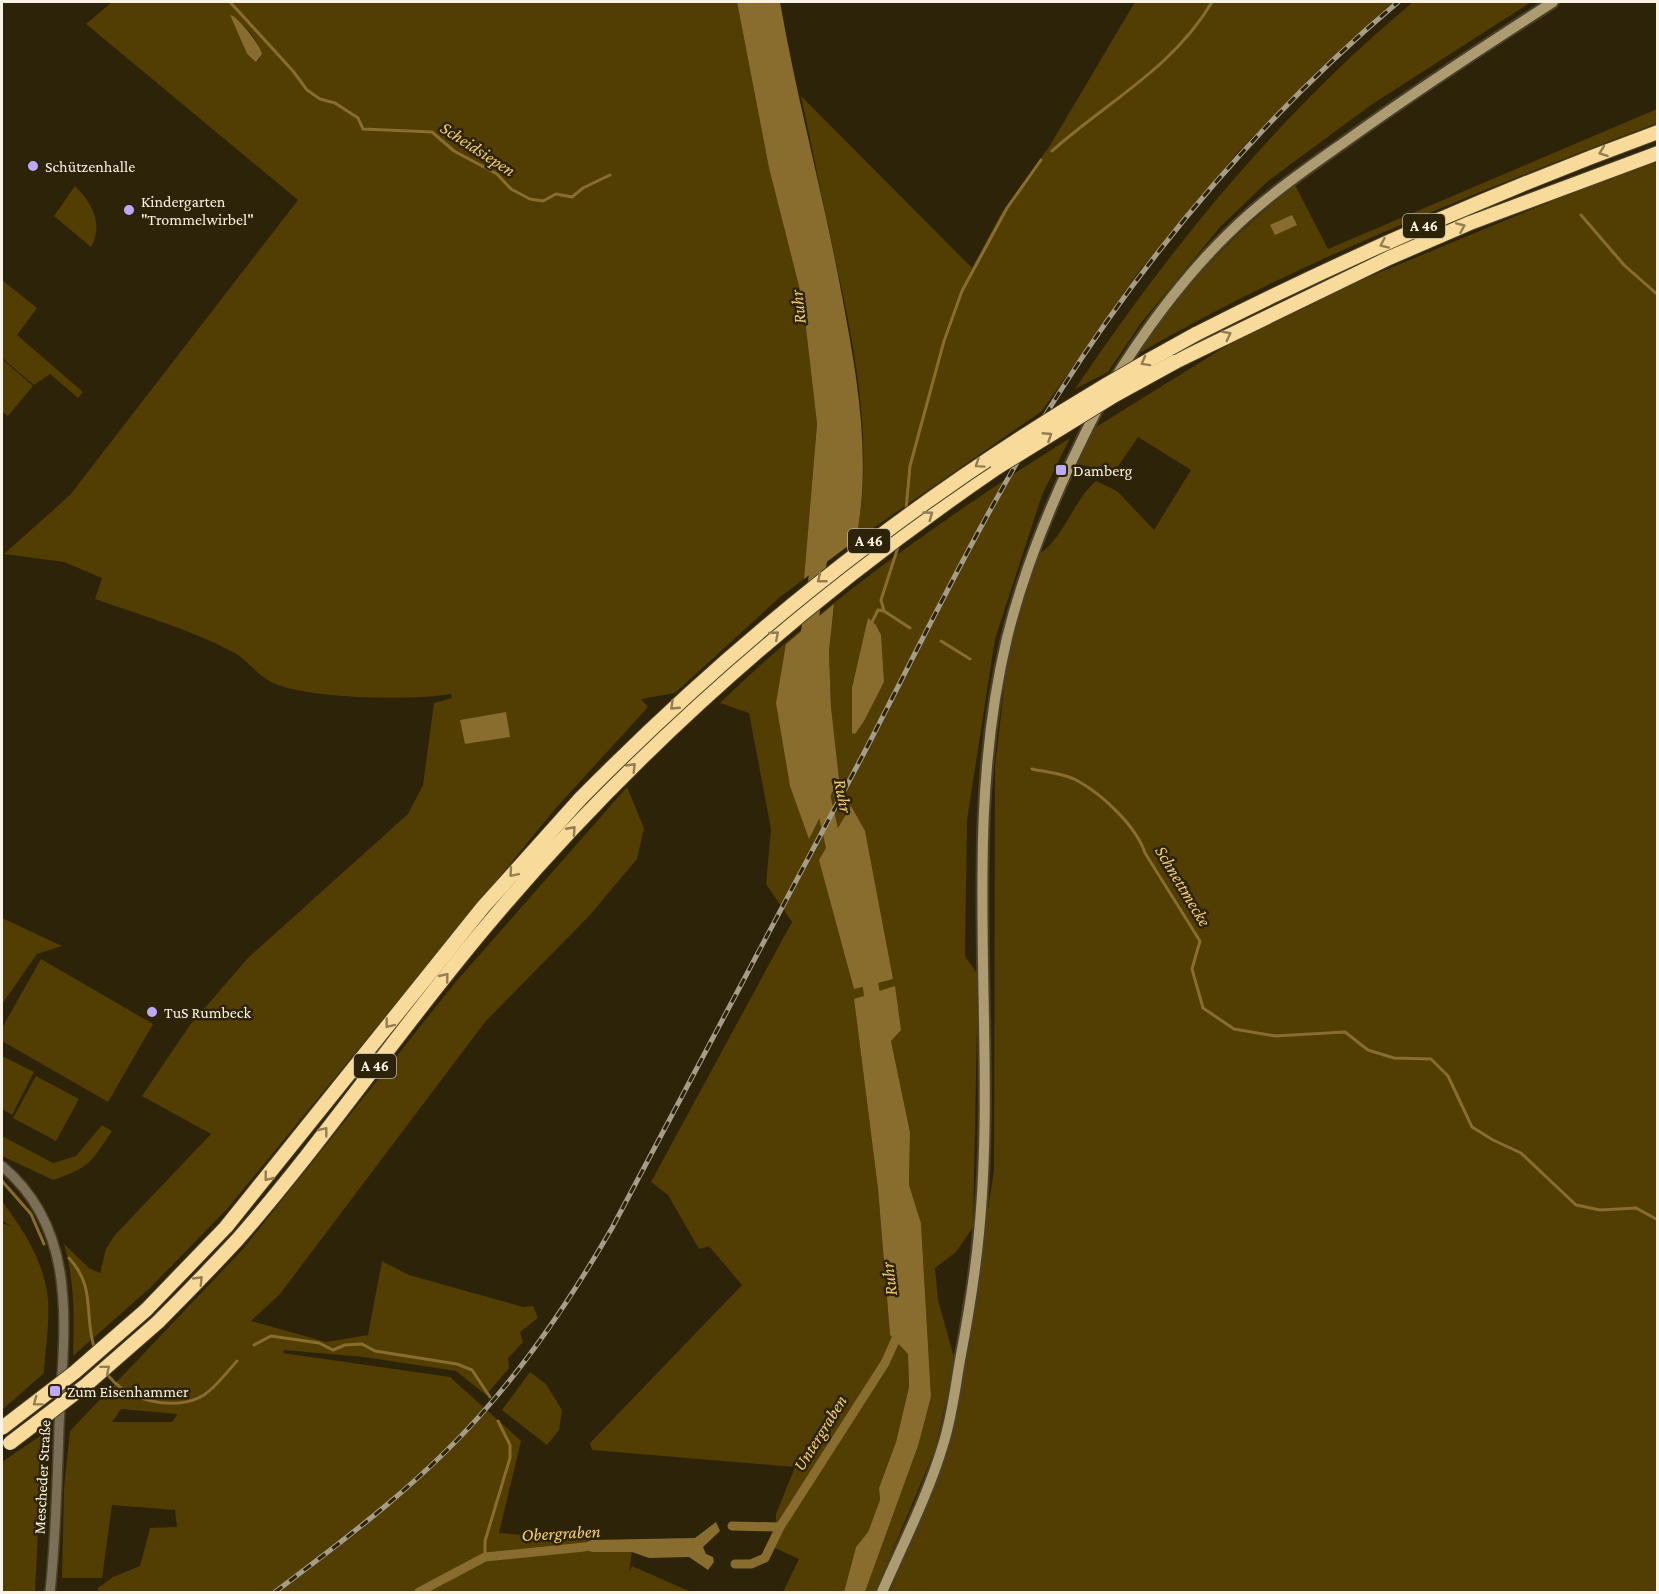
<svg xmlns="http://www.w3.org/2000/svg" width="1659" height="1594" viewBox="0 0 1659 1594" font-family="'Crimson Pro',serif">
<rect width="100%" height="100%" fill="#2d2309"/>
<path fill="#523d02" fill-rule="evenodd" d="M 112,2 L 737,2 L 769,168 L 803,302 L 817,424 L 804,579 L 780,597 L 675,693 L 641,699 L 648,707 L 556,808 L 228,1208 L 150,1288 L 73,1356 C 74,1317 75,1282 64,1244 L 89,1268 L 100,1273 L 106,1249 L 114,1236 L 211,1134 L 142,1096 L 190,1025 L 248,958 L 408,814 L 423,785 L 434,703 L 452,698 L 451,694 C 414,701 303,699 271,682 C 256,674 246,658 231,651 C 188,629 141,615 95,599 L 102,578 L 64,562 L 4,554 L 70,495 L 298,200 L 86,24 ZM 230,15 C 241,19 270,51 257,62 L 247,54 Z
M 1135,2 L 1393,2 L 1318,70 L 1238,152 L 1137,274 L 1042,411 L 856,540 C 876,438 852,335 830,235 C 820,188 811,142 801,96 L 972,268 L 1001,214 L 1049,147 Z
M 1413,2 L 1531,2 L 1371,105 L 1268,181 L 1221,226 L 1141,323 L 1108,372 L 1075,389 C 1172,245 1280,113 1413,2 Z
M 1657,109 L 1657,123 C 1480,191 1301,259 1136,355 C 1179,290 1235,233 1295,185 L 1328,249 Z
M 1657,162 L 1657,1592 L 890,1592 L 922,1515 L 956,1419 L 994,1170 L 995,766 L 1009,646 L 1039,554 C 1065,537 1072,502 1096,481 L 1117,491 L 1154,530 L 1191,470 L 1138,437 L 1114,472 L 1077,464 L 1096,427 L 1228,345 L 1359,281 L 1576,191 Z
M 75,186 C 92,203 104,224 91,247 L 54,216 Z
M 2,280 L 37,308 L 17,335 L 83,392 L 78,398 L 50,374 L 34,385 L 2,358 Z
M 2,359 L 33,386 L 8,416 L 2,412 Z
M 1070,438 L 1042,495 L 995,639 L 967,820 L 965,956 L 978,975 L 973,1227 L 956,1252 L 935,1268 L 938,1300 L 955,1361 L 935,1450 L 875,1592 L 865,1592 L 918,1446 L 931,1397 L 921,1223 L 909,1185 L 910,1132 L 891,1041 L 895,987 L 854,999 L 878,1189 L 890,1335 L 908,1354 L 909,1387 L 896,1442 L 879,1488 L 880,1500 L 868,1532 L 856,1547 L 844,1592 L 783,1592 L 799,1559 L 775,1548 L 776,1514 L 795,1467 L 592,1450 L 590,1443 L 742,1285 L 709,1246 L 699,1249 L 668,1195 L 651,1182 L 792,922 L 766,884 L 771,829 L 749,713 L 720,703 C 825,601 946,516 1070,438 ZM 834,605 L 829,652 L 831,708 L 786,644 Z
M 627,787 L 644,828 L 637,859 L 589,916 L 485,1022 L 280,1294 L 251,1321 L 326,1342 L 368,1335 L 382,1261 L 409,1275 L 523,1307 L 533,1306 L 538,1318 L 520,1332 L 523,1342 L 508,1358 L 509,1368 L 486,1395 L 456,1371 L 364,1357 L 284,1350 L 283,1353 L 450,1377 L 521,1441 L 499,1533 L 592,1540 L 574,1547 L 592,1552 L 632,1552 L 629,1573 L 632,1566 L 691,1592 L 98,1592 L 98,1588 L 113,1577 L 140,1566 L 150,1528 L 177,1527 L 175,1510 L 112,1505 L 102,1578 L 62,1578 L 64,1488 L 70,1431 L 243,1249 L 454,984 ZM 121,1409 L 177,1414 L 177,1415 L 172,1422 L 112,1422 Z
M 2,918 L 62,946 L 37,954 L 2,1004 Z
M 41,959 L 153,1024 L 108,1102 L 2,1041 L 2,1028 Z
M 2,1056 L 34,1072 L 12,1115 L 2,1109 Z
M 36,1076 L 79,1099 L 56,1141 L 13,1118 Z
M 102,1125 L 112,1131 C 90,1163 91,1167 53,1180 L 2,1156 L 2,1136 L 53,1163 L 76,1156 Z
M 2,1201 C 24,1231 44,1261 48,1299 C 50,1323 45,1350 44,1373 L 2,1410 L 2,1223 L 13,1227 L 2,1221 Z
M 530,1372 L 546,1384 L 562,1410 L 559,1430 L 547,1445 L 502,1410 Z
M 43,1434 L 35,1592 L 2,1592 L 2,1462 Z"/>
<path fill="#886d2e" d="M 737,2 L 780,2 C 797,100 824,197 842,296 C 857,376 872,458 856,540 L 804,579 L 817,424 L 803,302 L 769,168 Z
M 230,15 C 237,15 261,46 262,54 L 256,62 L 247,54 Z
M 1292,215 L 1297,225 L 1275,235 L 1270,225 Z
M 834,604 L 829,652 L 831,708 L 839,779 L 809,839 L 790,786 L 776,703 L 786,644 Z
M 868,618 L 876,625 L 881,635 L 884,682 L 864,721 L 855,734 L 852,733 L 852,688 Z
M 506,712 L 510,737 L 465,744 L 460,720 Z
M 851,806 L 865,831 L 893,979 L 854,989 L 819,860 Z
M 895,986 L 901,1030 L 891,1041 L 910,1132 L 909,1185 L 921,1223 L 931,1397 L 918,1446 L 865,1592 L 844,1592 L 856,1547 L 868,1532 L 880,1500 L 879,1488 L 896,1442 L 909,1387 L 908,1354 L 890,1335 L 878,1189 L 854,999 Z
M 716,1522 L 720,1531 L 703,1547 L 706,1554 L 713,1557 L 714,1562 L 708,1570 L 689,1557 L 649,1558 L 632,1552 L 592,1552 L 573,1547 L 592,1540 L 695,1538 Z"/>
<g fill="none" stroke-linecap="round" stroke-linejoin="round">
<path stroke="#886d2e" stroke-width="3" d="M 230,2 L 293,71 L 307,90 L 320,99 L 335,103 L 358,118 L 363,129 L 432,132 L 454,151 L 497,174 L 511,189 L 530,199 L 543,201 L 556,194 L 572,197 L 583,188 L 610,175
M 1052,151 C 1108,101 1173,68 1212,2
M 1581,215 L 1624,265 L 1658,295
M 906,510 L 910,466 L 944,341 L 962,291 L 1007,208 L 1041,160
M 884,611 L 881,600 L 899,544
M 872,622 L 878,610 L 884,611 L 910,628
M 941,641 L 970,659
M 1032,769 C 1046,772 1066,774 1078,781 C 1103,795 1136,826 1145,853 L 1200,941 L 1192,969 L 1203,1008 L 1234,1029 L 1275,1036 L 1345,1032 L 1368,1050 L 1394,1058 L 1431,1059 L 1448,1076 L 1472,1127 L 1493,1140 L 1521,1153 L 1576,1205 L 1600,1210 L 1636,1208 L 1658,1220
M 2,1181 L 31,1214 L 44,1244
M 69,1258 C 97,1288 83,1316 95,1350
M 254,1345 L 271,1336 L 319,1343 L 333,1350 L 345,1345 L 362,1344 L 375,1351 L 457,1364 L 472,1370 L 490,1397
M 106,1372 C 123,1400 175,1413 204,1395 C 217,1386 226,1373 237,1361
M 485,1557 L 485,1541 L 510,1458 L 510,1445 L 498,1421"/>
<path stroke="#886d2e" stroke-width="9" d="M 732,1526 L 780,1527
M 735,1564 L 751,1564 L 765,1558 L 780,1527 L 885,1363 L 899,1332
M 419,1592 L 485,1557 L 584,1547"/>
<path stroke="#886d2e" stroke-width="16" d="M 807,646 L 821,546
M 820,786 L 837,860
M 867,963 L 875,1014"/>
<defs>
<path id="tertiary" d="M 2,1166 C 82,1233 63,1335 59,1428 C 57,1482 56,1538 50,1592"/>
<path id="secondary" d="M 1114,380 C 1147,327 1183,278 1228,234 C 1264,198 1305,170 1346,141 C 1414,92 1483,47 1553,2
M 882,1592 C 903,1544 928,1495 943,1445 C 952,1417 955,1389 960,1360 C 968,1318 975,1276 979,1233 C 998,1035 960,833 1007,638 C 1027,556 1061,479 1100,404"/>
<path id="motorway" d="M 1196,334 C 1346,258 1500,190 1658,132
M 1175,362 L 1389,258 L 1470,223 L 1658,153
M 146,1310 L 226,1227 L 483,907 L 580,799
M 158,1322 C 185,1295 212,1267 238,1239 C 328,1136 405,1021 494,917 C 641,743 811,595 998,467"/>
</defs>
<use href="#tertiary" stroke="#4a4028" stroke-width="12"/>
<use href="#secondary" stroke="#4a4028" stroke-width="14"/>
<use href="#motorway" stroke="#4a4028" stroke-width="16"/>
<use href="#tertiary" stroke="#7b7057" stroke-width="9"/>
<use href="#secondary" stroke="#ad9b72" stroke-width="10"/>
<use href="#motorway" stroke="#f8da9a" stroke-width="14"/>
<defs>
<path id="rail" d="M 275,1592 C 351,1535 428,1477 490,1404 C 537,1350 576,1290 612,1228 C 696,1070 780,911 864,753 C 927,631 987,506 1061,390 C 1152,246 1268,112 1398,2"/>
</defs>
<use href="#rail" stroke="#a59d89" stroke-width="5"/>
<use href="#rail" stroke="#2d2309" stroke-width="3" stroke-dasharray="9" stroke-linecap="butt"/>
<defs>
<path id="motorway-bridge" d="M 998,467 L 1115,395 L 1175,362
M 580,799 C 765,611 965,459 1196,334
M 2,1428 L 75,1372 L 146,1310
M 10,1443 L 86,1385 L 158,1322"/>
</defs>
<use href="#motorway-bridge" stroke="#4a4028" stroke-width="16" stroke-linecap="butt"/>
<use href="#motorway-bridge" stroke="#f8da9a" stroke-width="14"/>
</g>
<defs><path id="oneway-chevron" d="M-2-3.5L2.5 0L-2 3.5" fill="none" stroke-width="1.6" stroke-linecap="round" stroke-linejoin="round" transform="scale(1.5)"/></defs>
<g stroke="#927e52">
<use href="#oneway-chevron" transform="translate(1603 152) rotate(160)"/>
<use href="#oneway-chevron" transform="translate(1461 227) rotate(-23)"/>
<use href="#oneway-chevron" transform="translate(1384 244) rotate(156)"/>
<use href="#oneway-chevron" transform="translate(1227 335) rotate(-27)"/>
<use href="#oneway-chevron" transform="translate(1145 362) rotate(151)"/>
<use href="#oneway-chevron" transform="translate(1048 436) rotate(-33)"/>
<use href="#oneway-chevron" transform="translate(979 464) rotate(146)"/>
<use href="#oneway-chevron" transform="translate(929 515) rotate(-36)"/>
<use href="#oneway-chevron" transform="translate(821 579) rotate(142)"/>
<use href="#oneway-chevron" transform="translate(775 635) rotate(-41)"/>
<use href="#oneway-chevron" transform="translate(674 706) rotate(137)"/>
<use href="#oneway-chevron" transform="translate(632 767) rotate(-46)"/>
<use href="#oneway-chevron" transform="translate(572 830) rotate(-48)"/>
<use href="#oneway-chevron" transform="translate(513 873) rotate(131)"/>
<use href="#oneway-chevron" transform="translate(445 977) rotate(-51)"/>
<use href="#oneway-chevron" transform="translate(389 1024) rotate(128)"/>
<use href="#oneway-chevron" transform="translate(324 1131) rotate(-52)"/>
<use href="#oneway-chevron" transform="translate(268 1177) rotate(129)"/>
<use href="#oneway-chevron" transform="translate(199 1280) rotate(-46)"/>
<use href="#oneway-chevron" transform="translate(106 1369) rotate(-40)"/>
<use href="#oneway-chevron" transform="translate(37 1402) rotate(143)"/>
</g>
<g fill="#bda9f5" stroke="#2d2309" stroke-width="2">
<circle cx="33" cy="166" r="6"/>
<circle cx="129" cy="210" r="6"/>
<rect x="1055" y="464" width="12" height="12" rx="3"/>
<circle cx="152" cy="1012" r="6"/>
<rect x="49" y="1385" width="12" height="12" rx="3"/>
</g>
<g text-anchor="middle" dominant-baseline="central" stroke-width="5" stroke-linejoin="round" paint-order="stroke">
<g fill="#2d2309" stroke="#bcb5a2" stroke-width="1.5">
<rect x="1403" y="214" width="42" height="24" rx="4.5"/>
<rect x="848" y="529" width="42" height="24" rx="4.5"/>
<rect x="354" y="1054" width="42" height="24" rx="4.5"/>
</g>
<g font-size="15" font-weight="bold" fill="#faf3e4">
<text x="1424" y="226">A 46</text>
<text x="869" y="541">A 46</text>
<text x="375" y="1066">A 46</text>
</g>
<g font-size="16" fill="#faf3e4" stroke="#2d2309" text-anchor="start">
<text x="45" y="166">Schützenhalle</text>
<text x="141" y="201">Kindergarten<tspan x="141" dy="18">"Trommelwirbel"</tspan></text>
<text x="1073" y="470">Damberg</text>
<text x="164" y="1012">TuS Rumbeck</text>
<text x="67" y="1391">Zum Eisenhammer</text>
</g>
<g font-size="16" fill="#faf3e4" stroke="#2d2309">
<text transform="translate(42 1477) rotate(-87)">Mescheder Straße</text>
</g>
<g font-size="18" font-style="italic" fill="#f3cb71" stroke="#2d2309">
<text transform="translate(478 149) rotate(33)">Scheidsiepen</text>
<text transform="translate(798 307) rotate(-96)">Ruhr</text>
<text transform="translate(843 796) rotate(79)">Ruhr</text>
<text transform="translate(1183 886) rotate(59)">Schnettmecke</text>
<text transform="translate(889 1279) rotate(-97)">Ruhr</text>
<text transform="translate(820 1433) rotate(-58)">Untergraben</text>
<text transform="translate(561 1533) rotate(-3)">Obergraben</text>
</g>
</g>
<rect width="1659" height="1594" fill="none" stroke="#faf3e4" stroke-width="6"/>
</svg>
